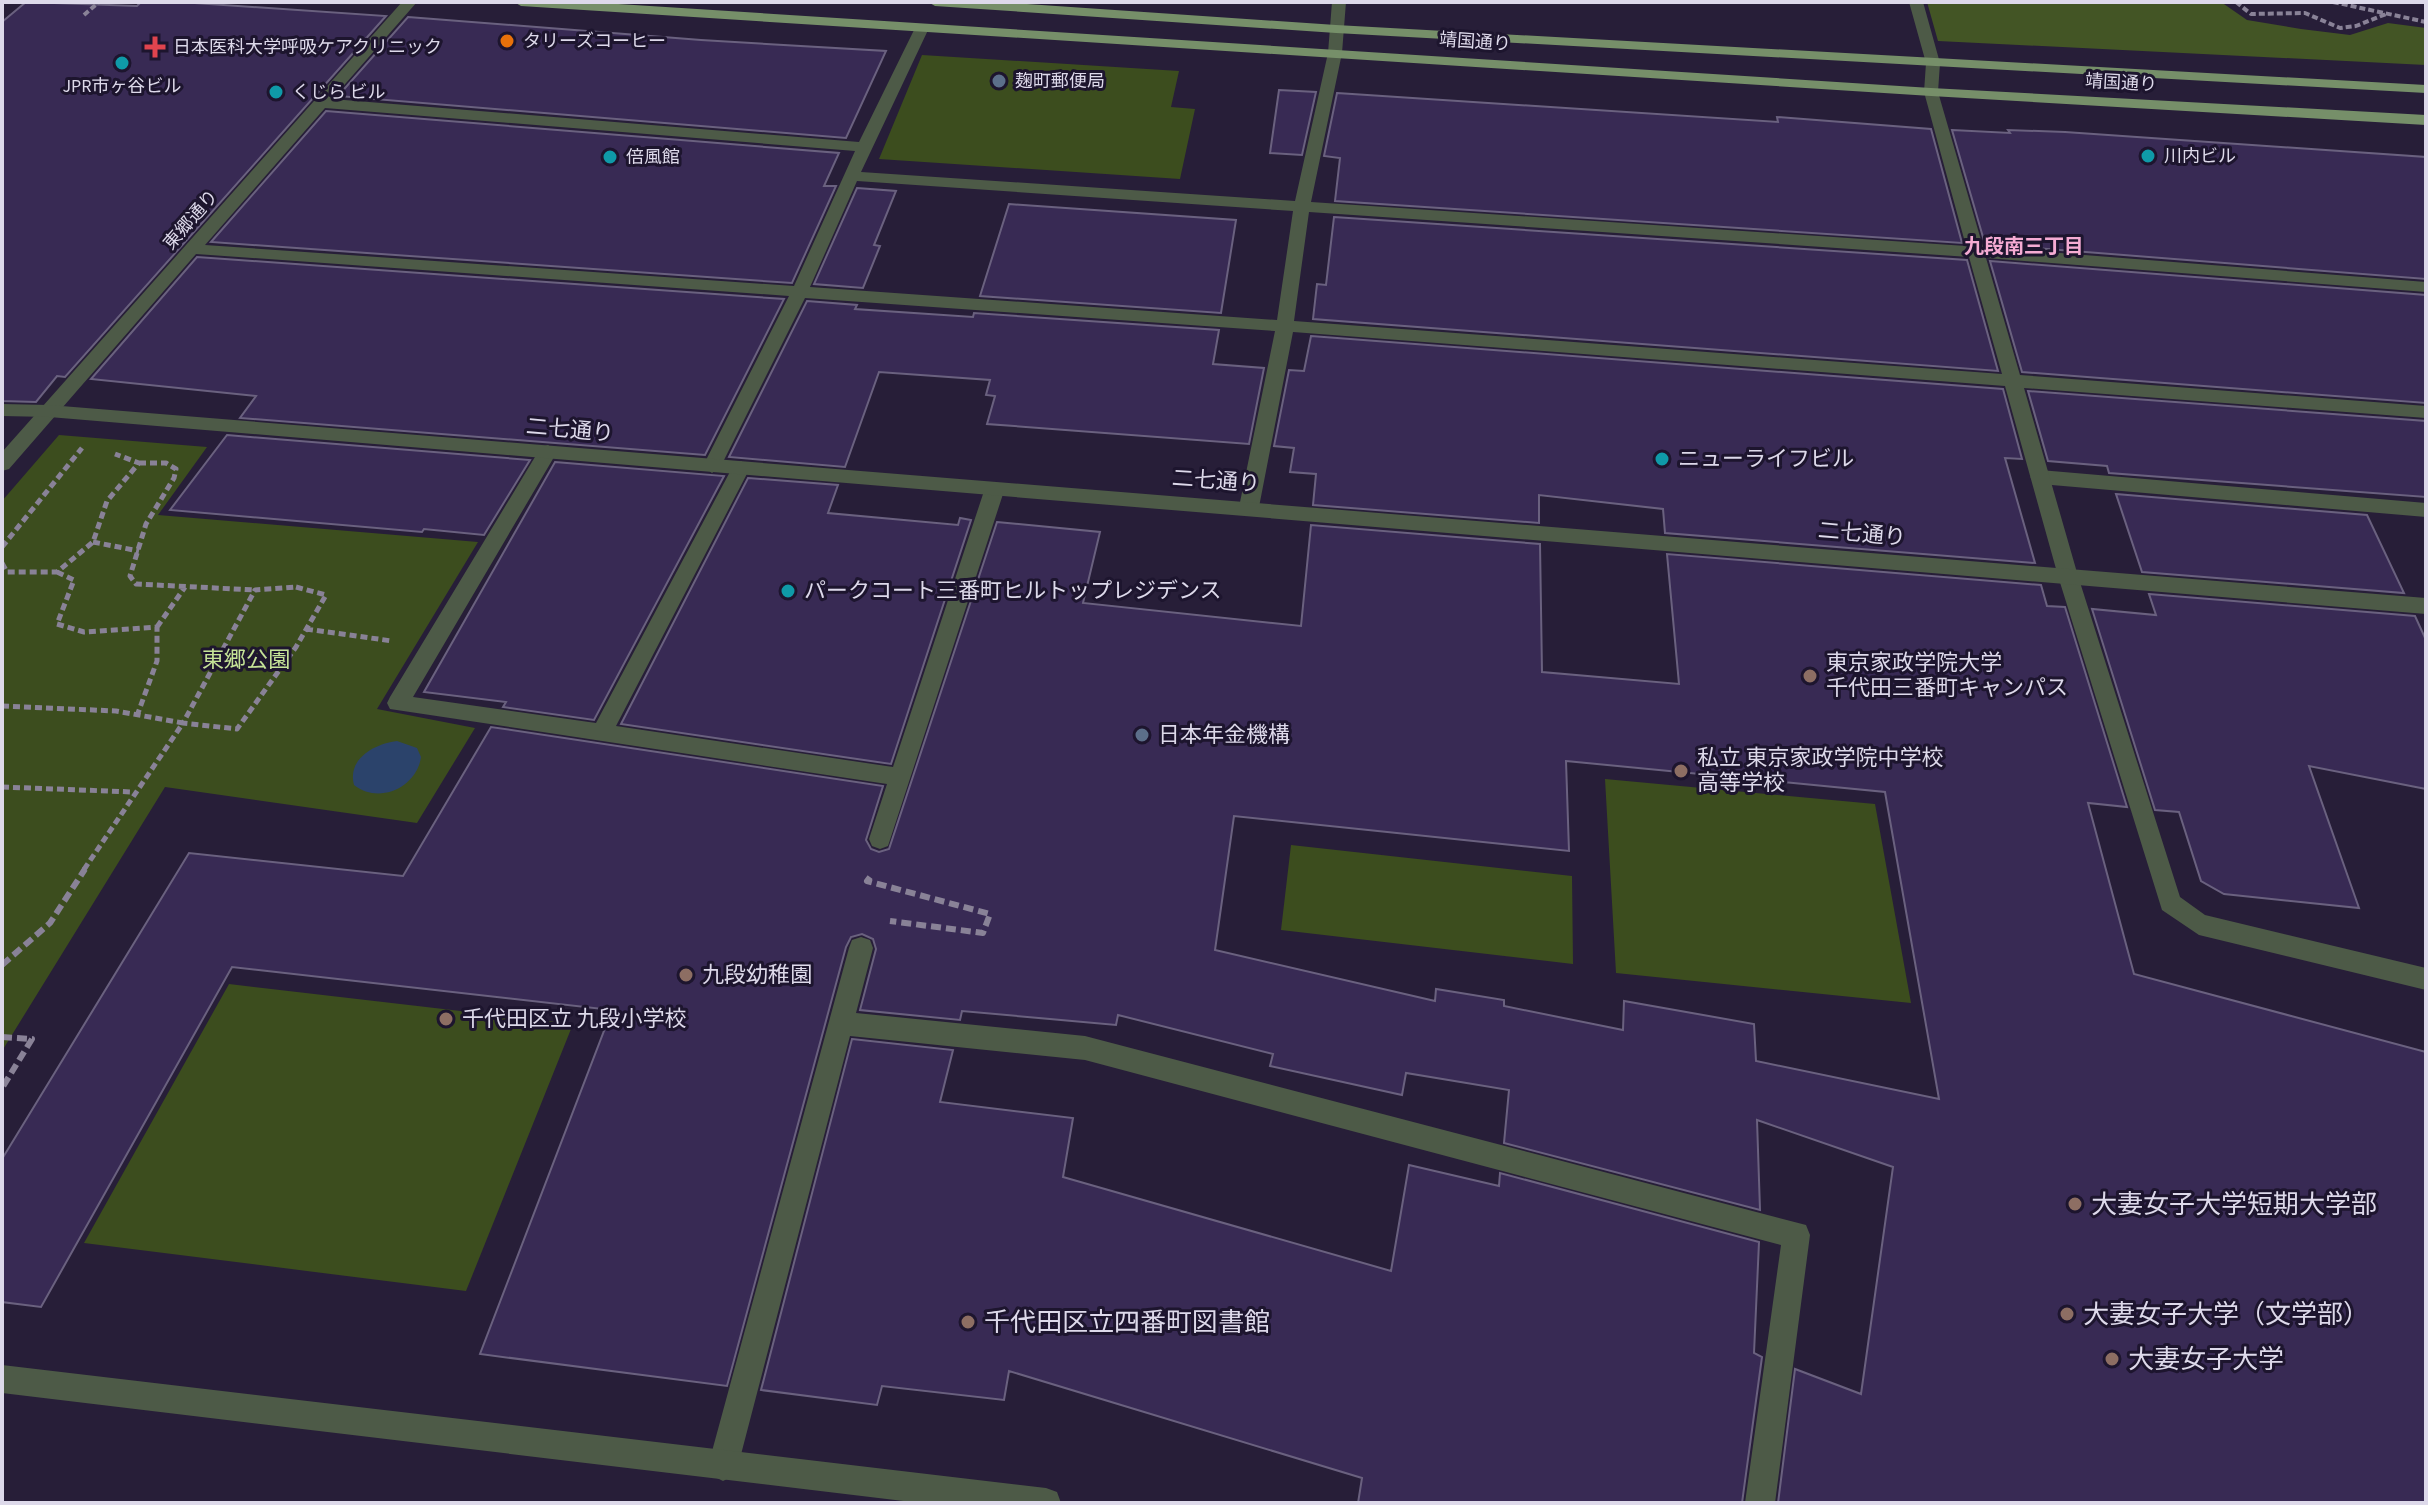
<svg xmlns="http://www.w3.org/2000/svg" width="2428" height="1505" viewBox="0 0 2428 1505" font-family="'Source Sans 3','Noto Sans JP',sans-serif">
<rect width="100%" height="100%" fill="#271e38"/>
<path fill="#3c4d1e" d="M 922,55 L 1179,71 L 1171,107 L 1195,109 L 1180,179 L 879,159 Z
M 59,435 L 207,447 L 158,515 L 478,542 L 377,709 L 475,728 L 417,823 L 165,787 L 2,1051 L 2,501 Z
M 1605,779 L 1875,804 L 1911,1003 L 1616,973 Z
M 1291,845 L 1572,876 L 1573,964 L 1281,930 Z
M 229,984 L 573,1024 L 466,1291 L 84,1243 Z"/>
<path fill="#435525" d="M 1927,2 L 2221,2 L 2247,20 L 2301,29 L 2350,35 L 2388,23 L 2426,28 L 2426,65 L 1938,41 Z"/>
<path fill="#2b436b" d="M 397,741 L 417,748 L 421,757 C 417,787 379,805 354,785 C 347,759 374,744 397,741 Z"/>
<path fill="#382a54" stroke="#6a617f" stroke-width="2" fill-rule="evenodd" d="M 26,2 L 137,6 L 141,2 L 180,2 L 386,16 L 65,377 L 57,376 L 36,402 L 2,401 L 2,22 Z
M 408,17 L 701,40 L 886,51 L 846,138 L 338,96 Z
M 1279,90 L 1316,92 L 1302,155 L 1270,153 Z
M 1337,93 L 1778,122 L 1777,117 L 1931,129 L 1962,243 L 1335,201 L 1340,158 L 1324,156 Z
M 326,111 L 839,153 L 824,186 L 836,186 L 792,283 L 211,242 Z
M 1952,130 L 2010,133 L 2008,130 L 2065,132 L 2426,157 L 2426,279 L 1985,244 Z
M 857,188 L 896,191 L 874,245 L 880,246 L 863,288 L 814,284 Z
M 1009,204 L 1236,220 L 1221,313 L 980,296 Z
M 1334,217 L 1967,260 L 1998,371 L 1313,319 L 1317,284 L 1326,285 Z
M 197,257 L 784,299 L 705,455 L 240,418 L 256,396 L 91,379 Z
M 1990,261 L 2426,295 L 2426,403 L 2022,372 Z
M 807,301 L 857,305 L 855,309 L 973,317 L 974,313 L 1219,330 L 1213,364 L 1264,368 L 1249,444 L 987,424 L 995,396 L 986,395 L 990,380 L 879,372 L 845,467 L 729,457 Z
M 1311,336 L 2003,389 L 2022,459 L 2005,458 L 2035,563 L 1665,533 L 1663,509 L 1539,495 L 1539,523 L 1313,505 L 1316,474 L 1290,472 L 1294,448 L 1274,446 L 1289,370 L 1304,371 Z
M 2028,391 L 2426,421 L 2426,497 L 2109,473 L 2107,466 L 2048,461 Z
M 227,435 L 530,460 L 484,535 L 424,529 L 422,532 L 170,510 Z
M 555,462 L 724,476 L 594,720 L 503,707 L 506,702 L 424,692 Z
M 748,478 L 838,485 L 828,513 L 958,525 L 960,518 L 971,520 L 891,764 L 621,724 Z
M 2116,494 L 2367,515 L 2404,593 L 2142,572 Z
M 997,522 L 1100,532 L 1083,603 L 1301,626 L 1311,525 L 1540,544 L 1542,672 L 1679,684 L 1667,554 L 2041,585 L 2047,606 L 2065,607 L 2127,807 L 2088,803 L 2134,974 L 2426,1052 L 2426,1503 L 1778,1503 L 1795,1369 L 1861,1394 L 1893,1167 L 1757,1120 L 1760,1210 L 1504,1143 L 1509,1090 L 1406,1073 L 1402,1095 L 1270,1066 L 1273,1054 L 1118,1015 L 1116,1025 L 962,1011 L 960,1020 L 860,1010 L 876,949 L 873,939 L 862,934 L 851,937 L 846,947 L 727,1386 L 480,1354 L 612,1010 L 232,967 L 41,1307 L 2,1302 L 2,1159 L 189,853 L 403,876 L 491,727 L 883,786 L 866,840 L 871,849 L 879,852 L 889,849 ZM 1566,761 L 1885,792 L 1939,1099 L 1756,1061 L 1754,1024 L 1624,1001 L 1623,1030 L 1504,1006 L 1504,1000 L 1436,989 L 1435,1001 L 1215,950 L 1234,816 L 1569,851 Z
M 2149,594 L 2415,616 L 2426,640 L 2426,789 L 2309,766 L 2359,908 L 2224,894 L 2201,881 L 2179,812 L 2155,810 L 2092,609 L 2156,615 Z
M 852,1039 L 953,1050 L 940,1102 L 1073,1118 L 1063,1177 L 1391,1271 L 1409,1165 L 1499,1186 L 1500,1173 L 1759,1242 L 1754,1353 L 1762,1357 L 1742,1503 L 1358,1503 L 1362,1478 L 1009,1371 L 1004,1400 L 882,1386 L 877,1405 L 761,1390 Z"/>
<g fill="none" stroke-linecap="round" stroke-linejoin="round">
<path stroke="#898297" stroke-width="4" stroke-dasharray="6 3" stroke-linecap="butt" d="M 2236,2 L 2251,14 L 2305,13 L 2340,28 L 2356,26 L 2386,14
M 2333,2 L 2426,22
M 84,15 L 99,2"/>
<path stroke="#898297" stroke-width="5" stroke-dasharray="7 4" stroke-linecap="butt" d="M 139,463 L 166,463 L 176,469 L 174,478 L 146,524 L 130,576 L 136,584 L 255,590
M 93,542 L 139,551
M 2,547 L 82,448
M 2,563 L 7,572 L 57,572 L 93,542 L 107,501 L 139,463 L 115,454
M 57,572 L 74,580 L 57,624 L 84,632 L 157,627 L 157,661 L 138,713
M 296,587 L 326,595 L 296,647 L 237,729 L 183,723 L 255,590 Z
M 157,627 L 185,587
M 306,629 L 392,641
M 2,706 L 116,711 L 183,723 L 83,871
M 2,787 L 133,792"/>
<path stroke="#898297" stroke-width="6" stroke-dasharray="10 5" stroke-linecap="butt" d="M 870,877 L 867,881 L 990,914 L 983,933 L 890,921
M 2,965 L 50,923 L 85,869
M 2,1037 L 32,1039 L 2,1088"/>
<path fill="#4d5a47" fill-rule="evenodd" d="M 548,445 L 557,452 L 413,697 L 596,723 L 732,468 L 741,461 L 750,468 L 616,726 L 893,767 L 985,488 L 988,483 L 1002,483 L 1005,488 L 888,846 L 880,849 L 872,846 L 869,839 L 887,784 L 390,709 L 387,703 L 390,697 L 541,447 Z
M 2040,470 L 2426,503 L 2426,517 L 2040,484 L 2030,477 Z
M 861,937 L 870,940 L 873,948 L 856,1013 L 1085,1036 L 1806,1225 L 1810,1235 L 1775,1503 L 1745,1503 L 1781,1245 L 1085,1060 L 850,1036 L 738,1466 L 733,1476 L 723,1481 L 713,1476 L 708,1466 L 849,948 L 852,940 Z"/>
<path fill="#4d5a47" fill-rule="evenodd" d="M 402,2 L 417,2 L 332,99 L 859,142 L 915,28 L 922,24 L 929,28 L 861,172 L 1295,201 L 1328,53 L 1335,49 L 1342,53 L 1311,202 L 1966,246 L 1924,92 L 1926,63 L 1909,2 L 1923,2 L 1940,63 L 1938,92 L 1983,247 L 2426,282 L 2426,292 L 1986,258 L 2020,375 L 2426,406 L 2426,418 L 2024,388 L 2078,576 L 2180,897 L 2205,915 L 2426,968 L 2426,990 L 2199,935 L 2162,910 L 2058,576 L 2005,386 L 1293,332 L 1259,507 L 1249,514 L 1239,507 L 1275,331 L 805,298 L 721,466 L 712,473 L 703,466 L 789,296 L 196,254 L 9,469 L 2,471 L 2,452 ZM 325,108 L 855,151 L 794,286 L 205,245 ZM 857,181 L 1293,211 L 1277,320 L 810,287 ZM 1309,212 L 1969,257 L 2002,374 L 1294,321 Z"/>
<path fill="#4d5a47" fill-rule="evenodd" d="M 1332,2 L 1346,2 L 1342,53 L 1335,57 L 1328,53 Z
M 2,404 L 49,405 L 2426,598 L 2426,614 L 49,417 L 2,416 Z
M 2,1365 L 1046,1488 L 1057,1492 L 1061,1503 L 920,1503 L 2,1393 Z"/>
<path fill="#768f69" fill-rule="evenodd" d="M 514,2 L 587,2 L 1931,88 L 2426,115 L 2426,125 L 1931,96 L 521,6 Z
M 928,2 L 997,2 L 1336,25 L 2426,85 L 2426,93 L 1336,33 L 935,6 Z"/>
</g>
<circle fill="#e8710a" stroke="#1d152e" stroke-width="3" cx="507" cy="41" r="8"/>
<path fill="#e0444e" stroke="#1d152e" stroke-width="3" d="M151 35h8v8h8v8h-8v8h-8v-8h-8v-8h8z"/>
<g fill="#0f9aa8" stroke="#1d152e" stroke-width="3">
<circle cx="122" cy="63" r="8"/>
<circle cx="276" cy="92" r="8"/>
<circle cx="2148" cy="156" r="8"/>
<circle cx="610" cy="157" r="8"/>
<circle cx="1662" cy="459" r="8"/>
<circle cx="788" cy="591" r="8"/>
</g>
<g fill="#5c6f8a" stroke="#1d152e" stroke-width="3">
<circle cx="999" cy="81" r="8"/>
<circle cx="1142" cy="735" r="8"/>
</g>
<g fill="#8d6e63" stroke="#1d152e" stroke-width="3">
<circle cx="1810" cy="676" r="8"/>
<circle cx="1681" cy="771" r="8"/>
<circle cx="686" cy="975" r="8"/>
<circle cx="446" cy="1019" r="8"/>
<circle cx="2075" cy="1204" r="8"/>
<circle cx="2067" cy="1314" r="8"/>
<circle cx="968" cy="1322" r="8"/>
<circle cx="2112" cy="1359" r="8"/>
</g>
<g text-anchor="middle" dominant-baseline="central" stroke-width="6" stroke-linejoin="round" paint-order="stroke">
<g font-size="18" fill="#ddd9ea" stroke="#1d152e" text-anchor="start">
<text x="523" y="41">タリーズコーヒー</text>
<text x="173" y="47">日本医科大学呼吸ケアクリニック</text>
<text x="1015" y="81">麹町郵便局</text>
<text x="122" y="86" text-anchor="middle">JPR市ヶ谷ビル</text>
<text x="292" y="92">くじら ビル</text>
<text x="2164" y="156">川内ビル</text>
<text x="626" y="157">倍風館</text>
</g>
<g font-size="18" fill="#ddd9ea" stroke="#1d152e">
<text transform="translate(1475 42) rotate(4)">靖国通り</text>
<text transform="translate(2121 83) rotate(3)">靖国通り</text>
<text transform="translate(191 220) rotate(-49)">東郷通り</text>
</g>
<g font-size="20" font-weight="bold" fill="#f5abd3" stroke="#1d152e">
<text x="2024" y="247">九段南三丁目</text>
</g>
<g font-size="22" fill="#ddd9ea" stroke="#1d152e">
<text transform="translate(570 430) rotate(5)">二七通り</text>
<text transform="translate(1216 481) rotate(4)">二七通り</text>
<text transform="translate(1862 534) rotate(5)">二七通り</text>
</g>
<g font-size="22" fill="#ddd9ea" stroke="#1d152e" text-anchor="start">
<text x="1678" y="459">ニューライフビル</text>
<text x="804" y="591">パークコート三番町ヒルトップレジデンス</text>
<text x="1826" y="663">東京家政学院大学<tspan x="1826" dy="25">千代田三番町キャンパス</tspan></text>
<text x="1158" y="735">日本年金機構</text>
<text x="1697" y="758">私立 東京家政学院中学校<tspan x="1697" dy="25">高等学校</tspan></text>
<text x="702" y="975">九段幼稚園</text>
<text x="462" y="1019">千代田区立 九段小学校</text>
</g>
<g font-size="22" fill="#c5e397" stroke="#1d152e">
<text x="246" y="660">東郷公園</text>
</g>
<g font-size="26" fill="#ddd9ea" stroke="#1d152e" text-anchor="start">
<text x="2091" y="1204">大妻女子大学短期大学部</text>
<text x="2083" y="1314">大妻女子大学（文学部）</text>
<text x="984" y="1322">千代田区立四番町図書館</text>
<text x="2128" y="1359">大妻女子大学</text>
</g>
</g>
<rect width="2428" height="1505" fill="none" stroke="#ddd9ea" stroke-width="8"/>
</svg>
